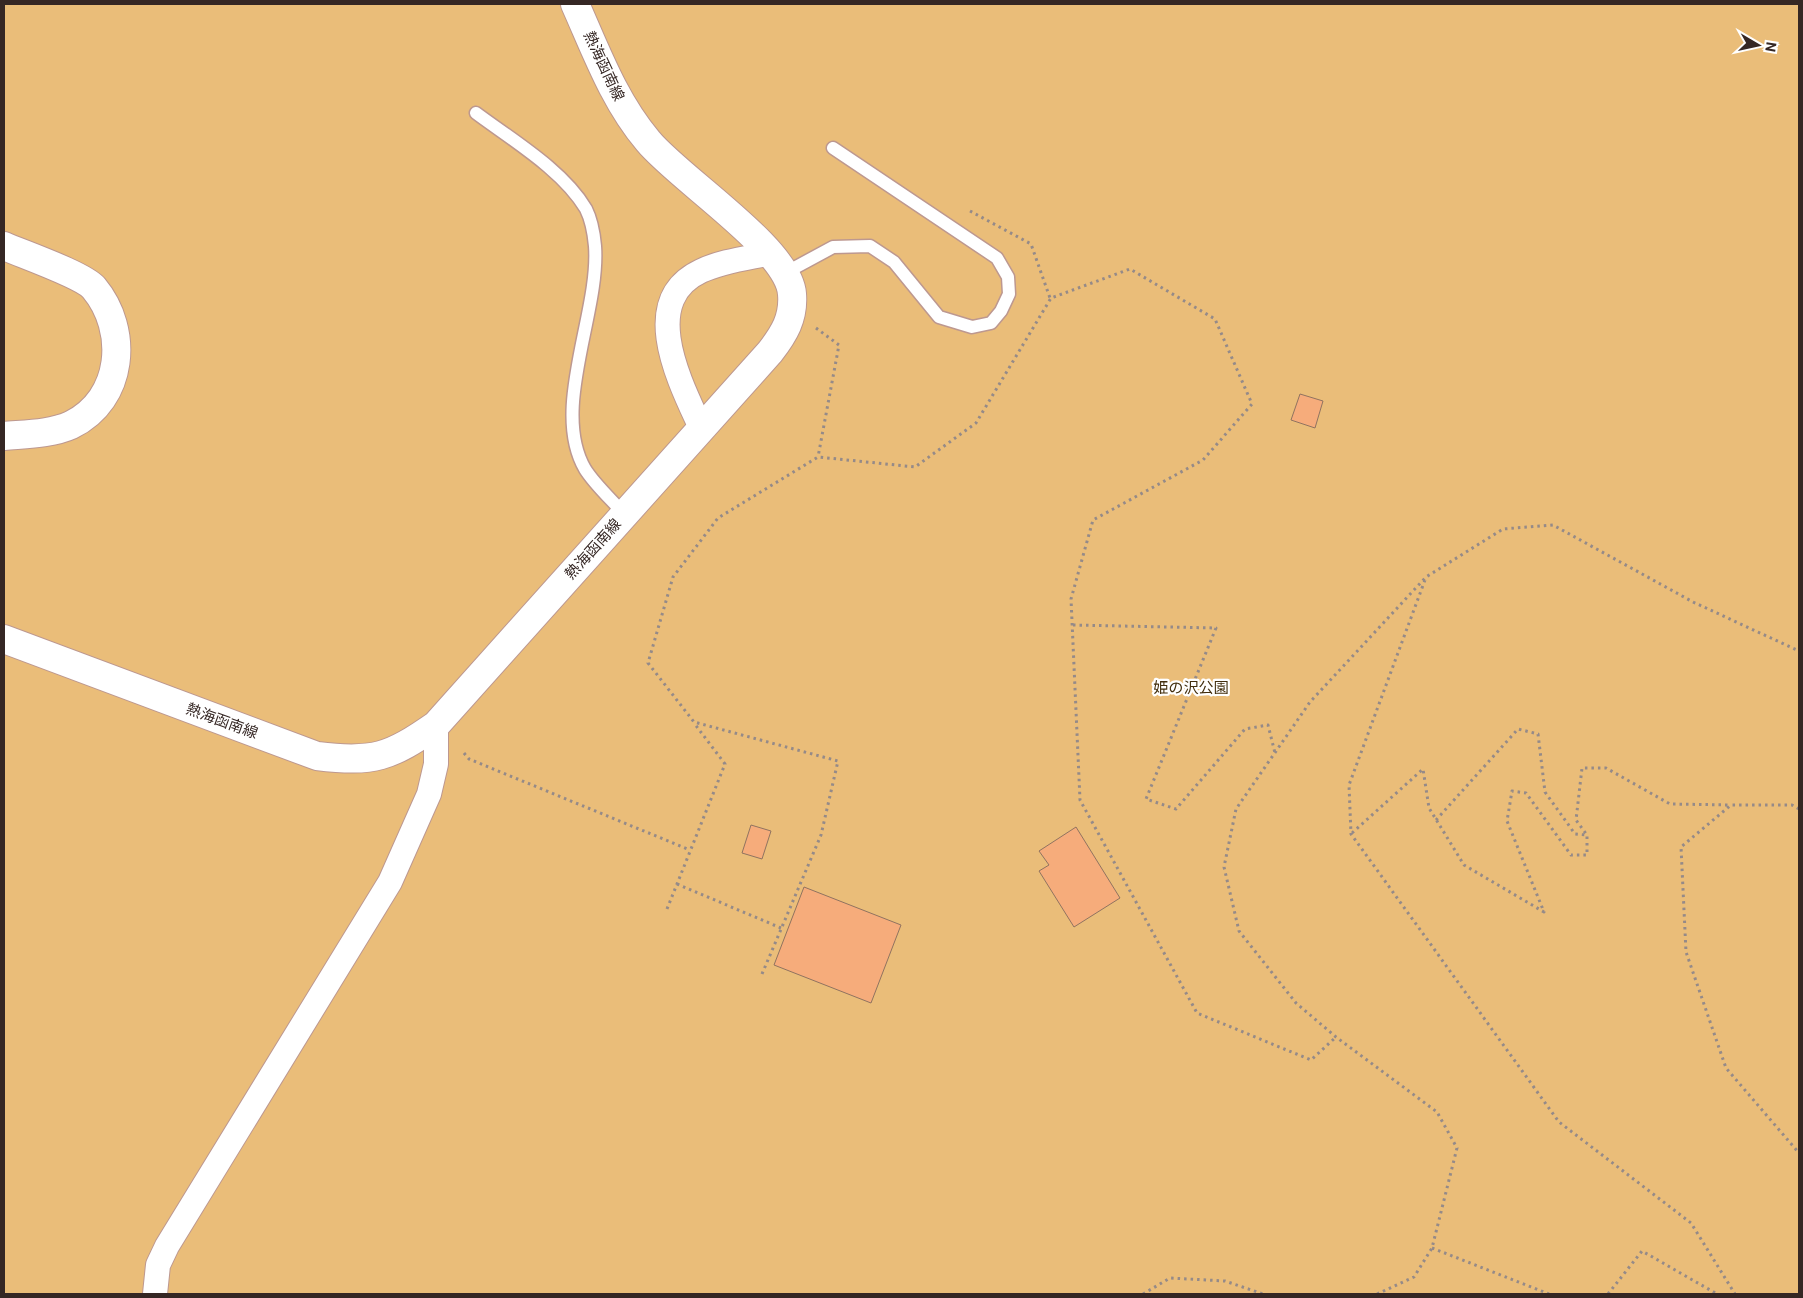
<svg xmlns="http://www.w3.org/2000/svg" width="1803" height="1298" viewBox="0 0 1803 1298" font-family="Roboto,'Noto Sans JP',sans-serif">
<rect width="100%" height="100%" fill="#fbf3f1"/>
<path fill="#eabd79" d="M 4,4 L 1799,4 L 1799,1294 L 4,1294 Z"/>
<path fill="#f6ac7b" stroke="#907360" d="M 1300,394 L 1323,401 L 1315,428 L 1291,420 Z
M 751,825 L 771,831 L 762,859 L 742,853 Z
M 1076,827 L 1120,898 L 1074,927 L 1039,871 L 1049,865 L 1039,851 Z
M 804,887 L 901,925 L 871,1003 L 774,965 Z"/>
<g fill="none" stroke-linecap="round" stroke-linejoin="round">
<defs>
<path id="lane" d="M 476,113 C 512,140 563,170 586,209 C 591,219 594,235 595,246 C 600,313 550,409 585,469 C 595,485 612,500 625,515
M 785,273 L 833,247 L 870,246 L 894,262 L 939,317 L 972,327 L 991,323 L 1001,311 L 1009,294 L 1008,277 L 997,258 L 833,148"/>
<path id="street" d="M 701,428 C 681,384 637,301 701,271 C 722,261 748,258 771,253
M 155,1294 L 158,1265 L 167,1246 L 390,882 L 429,794 L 436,764 L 436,725"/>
<path id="primary" d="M 4,246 C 22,254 83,275 94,288 C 129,330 124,399 71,425 C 51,434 26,434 4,436
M 4,639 L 317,756 C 374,763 390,757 436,725 L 770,352 C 784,334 794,318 792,294 C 789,249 678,178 648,141 C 614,101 596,51 575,4"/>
</defs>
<use href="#lane" stroke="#bd9890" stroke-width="15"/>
<use href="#street" stroke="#bd9890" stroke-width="26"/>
<use href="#primary" stroke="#bd9890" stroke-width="30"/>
<path stroke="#958a88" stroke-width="3" stroke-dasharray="2.5 4" stroke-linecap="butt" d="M 970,211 L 1031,244 L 1050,298
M 816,328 L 839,345 L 818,457
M 1425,580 L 1349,785 L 1351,834 L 1559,1122 L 1691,1223 L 1735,1294
M 1073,625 L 1216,628 L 1146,799 L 1176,809 L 1245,729 L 1268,725 L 1275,753
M 464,753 L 469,759 L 690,850
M 1799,809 L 1792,805 L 1731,805 L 1681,847 L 1686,952 L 1726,1068 L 1799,1153
M 1436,820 L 1518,729 L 1538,734 L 1545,792 L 1575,834 L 1586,835
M 1352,833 L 1423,769 L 1429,808 L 1464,865 L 1544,912 L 1507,821 L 1512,791 L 1526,793 L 1571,855 L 1587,855 L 1587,835 L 1576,820 L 1582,768 L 1606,768 L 1670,804 L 1731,805
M 677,884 L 781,928
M 667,909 L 725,764 L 694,723
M 762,974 L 821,835 L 838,761 L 694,722 L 648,663 L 673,577 L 718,518 L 818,457 L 915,467 L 976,423 L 1051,298 L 1130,269 L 1215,319 L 1252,404 L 1203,460 L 1093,520 L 1071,599 L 1080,800 L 1197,1013 L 1311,1060 L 1336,1037
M 1432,1248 L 1549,1294
M 1143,1294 L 1170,1278 L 1225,1281 L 1263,1294
M 1377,1294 L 1414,1277 L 1432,1248 L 1457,1148 L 1437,1112 L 1336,1037 L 1296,1003 L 1239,931 L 1224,867 L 1236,809 L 1310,702 L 1426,577 L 1503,529 L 1553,525 L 1693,602 L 1799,651
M 1608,1294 L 1642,1251 L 1717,1294"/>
<use href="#lane" stroke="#fff" stroke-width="12"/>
<use href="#street" stroke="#fff" stroke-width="24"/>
<use href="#primary" stroke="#fff" stroke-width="28"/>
</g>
<g text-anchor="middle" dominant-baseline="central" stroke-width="4.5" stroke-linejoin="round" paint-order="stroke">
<g font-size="15" fill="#352724" stroke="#fff">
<text transform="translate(604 66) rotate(65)">熱海函南線</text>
<text transform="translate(593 549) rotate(-48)">熱海函南線</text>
<text transform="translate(222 721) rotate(20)">熱海函南線</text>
</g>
<g font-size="15" fill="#422e0d" stroke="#fff">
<text x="1191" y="688">姫の沢公園</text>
</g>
</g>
<rect width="1803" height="1298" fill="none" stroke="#352724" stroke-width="10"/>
<g transform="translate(1758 45) rotate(99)" stroke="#ffffff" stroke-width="4" paint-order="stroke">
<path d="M0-4L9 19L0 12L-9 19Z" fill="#352724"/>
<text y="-8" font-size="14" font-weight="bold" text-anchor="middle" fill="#352724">N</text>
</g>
</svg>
